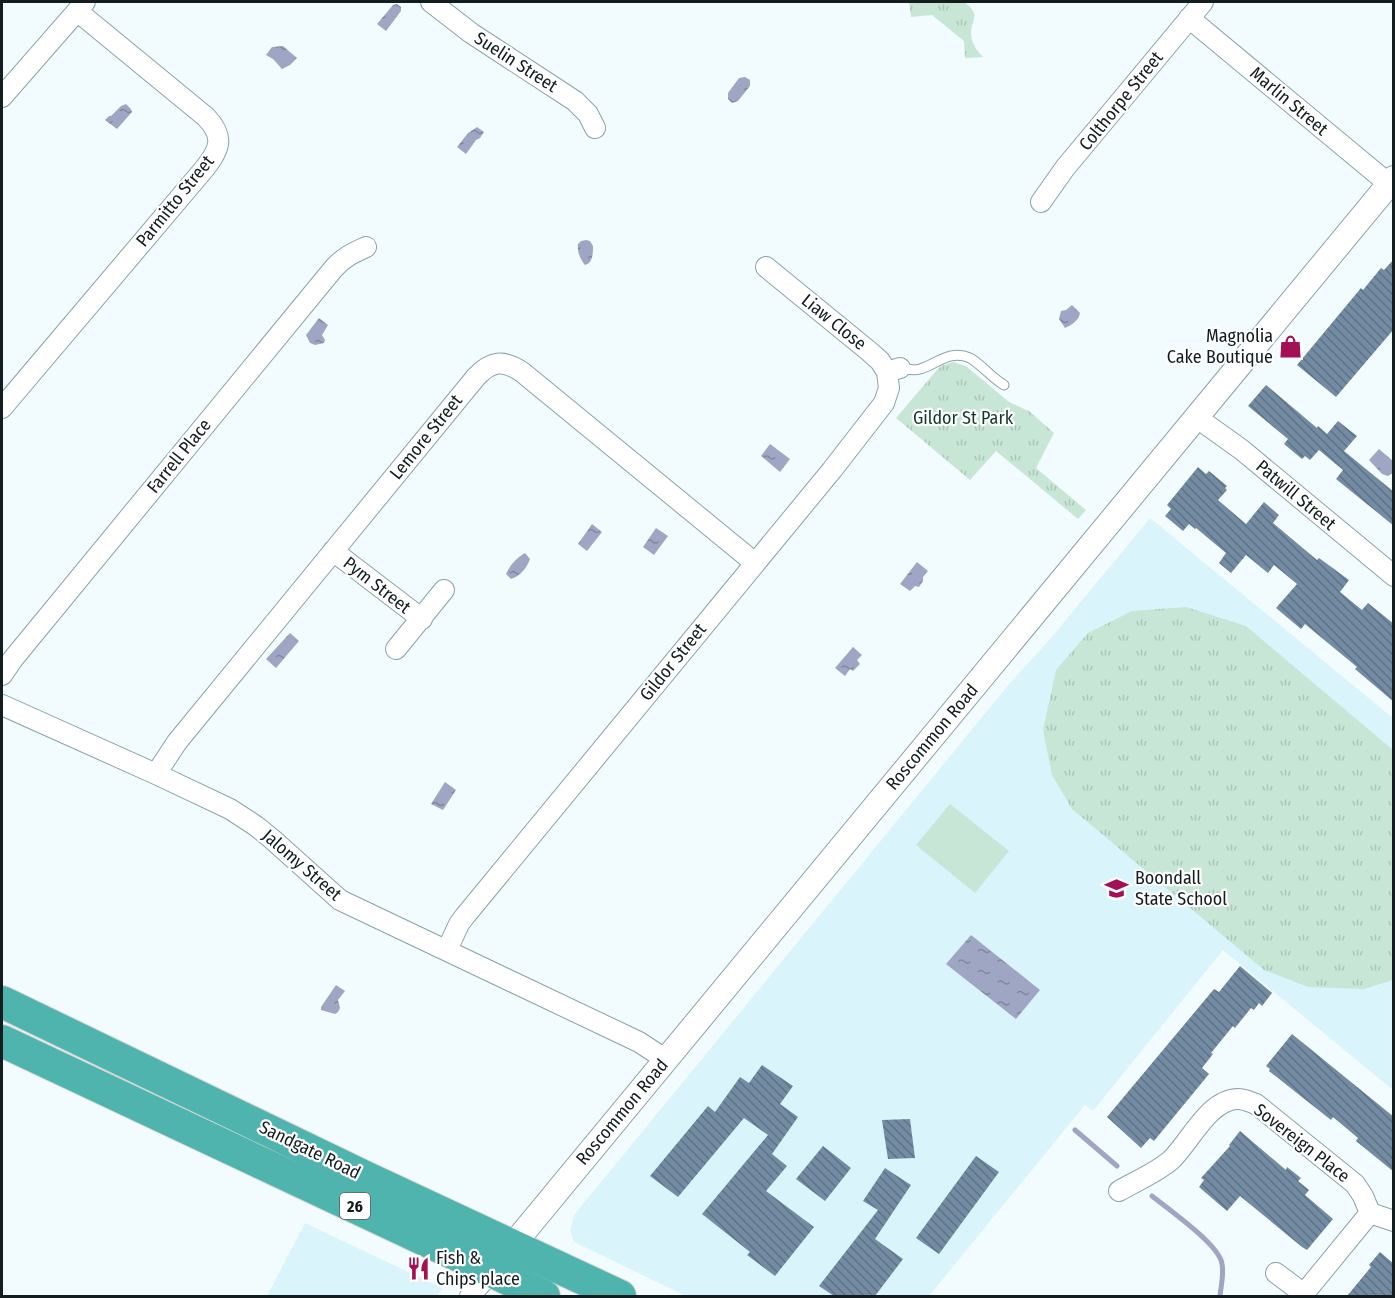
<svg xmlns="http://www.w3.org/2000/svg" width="1395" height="1298" viewBox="0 0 1395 1298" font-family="'Fira Sans Condensed',sans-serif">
<defs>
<pattern id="park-tufts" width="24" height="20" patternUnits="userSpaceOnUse" patternTransform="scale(1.5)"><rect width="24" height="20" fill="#c8e6d5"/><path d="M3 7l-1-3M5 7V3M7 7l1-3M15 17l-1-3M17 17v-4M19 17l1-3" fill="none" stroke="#abc5b6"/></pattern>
<pattern id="water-ripples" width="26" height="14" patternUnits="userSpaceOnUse" patternTransform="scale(1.5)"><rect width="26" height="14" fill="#9fa6c4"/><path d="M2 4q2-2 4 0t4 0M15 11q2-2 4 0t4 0" fill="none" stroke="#80869f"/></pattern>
<pattern id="building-back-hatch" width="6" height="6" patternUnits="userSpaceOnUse" patternTransform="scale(1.5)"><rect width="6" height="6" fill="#748ca3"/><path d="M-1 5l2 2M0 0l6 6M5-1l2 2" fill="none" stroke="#5e7284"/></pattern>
</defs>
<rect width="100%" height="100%" fill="#f2fcfe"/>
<path fill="#daf4fc" d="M 1150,518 L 1393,718 L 1393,1090 L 1223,950 L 1093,1111 L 1085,1105 L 929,1296 L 686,1296 L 574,1242 L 570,1231 L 574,1215 L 1010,683 L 1051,638 Z
M 305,1223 L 368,1253 L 443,1288 L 437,1296 L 267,1296 Z"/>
<path fill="#c8e6d5" d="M 950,804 L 1009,851 L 975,893 L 916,845 Z"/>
<path fill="url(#park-tufts)" d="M 909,2 C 925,1 946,0 961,2 C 965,2 966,3 969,6 C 979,15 972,21 971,32 C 971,42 976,50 983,57 L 965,58 L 964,41 L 932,15 L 911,17 Z
M 953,362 L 966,366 L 1009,402 L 1029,411 L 1054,433 L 1036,468 L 1086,510 L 1078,519 L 996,451 L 970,480 L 896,418 L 936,371 L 941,366 Z
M 1186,607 L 1246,626 L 1393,750 L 1393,980 L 1364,989 L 1308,987 L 1264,970 L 1072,809 L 1052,775 L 1043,730 L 1056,670 L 1088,633 L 1132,611 Z"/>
<path fill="url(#water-ripples)" d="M 397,4 L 401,7 L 401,11 L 386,31 L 377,24 L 393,5 Z
M 283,46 L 297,58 L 290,65 L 282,69 L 273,59 L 266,55 L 272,47 Z
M 745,77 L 750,80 L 750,86 L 738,101 L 732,103 L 728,99 L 728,93 L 739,78 Z
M 126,104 L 131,109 L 132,112 L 117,129 L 105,120 L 109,116 L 111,116 L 121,106 Z
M 477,127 L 484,132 L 480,138 L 476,140 L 466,154 L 457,147 L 468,133 Z
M 586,240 L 590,241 L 593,246 C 593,253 593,263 585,265 C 580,259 577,251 578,244 L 581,241 Z
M 1072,305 L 1080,313 C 1079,320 1072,325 1065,328 L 1059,319 L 1061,311 L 1066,310 Z
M 319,318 L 328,325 L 322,335 L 325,340 L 324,343 L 315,345 L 310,343 L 306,335 Z
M 770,444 L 790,459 L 780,472 L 761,456 Z
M 1379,449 L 1393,461 L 1393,473 L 1388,476 L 1382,474 L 1369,460 Z
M 592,524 L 602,532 L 587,551 L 578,544 Z
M 656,528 L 668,536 L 654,555 L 643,547 Z
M 525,553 L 530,559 C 527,568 520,576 511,579 L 506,574 C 510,565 516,558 525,553 Z
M 917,562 L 928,571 L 923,577 L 923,581 L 919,587 L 915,586 L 910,591 L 900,584 Z
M 290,633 L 299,641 L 276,668 L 266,659 Z
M 853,647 L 862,655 L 857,660 L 860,664 L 853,671 L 850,669 L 845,676 L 835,668 Z
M 445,782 L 456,790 L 443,810 L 431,804 Z
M 971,935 L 1040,990 L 1016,1019 L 946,964 Z
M 336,985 L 345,991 L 338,1000 L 340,1008 L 338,1012 L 335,1014 L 321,1010 L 321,1007 Z"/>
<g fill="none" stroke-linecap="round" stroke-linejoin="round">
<path stroke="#9fa6c4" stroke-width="5" d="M 1075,1130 L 1117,1166
M 1152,1196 C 1168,1209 1220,1245 1222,1264 C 1224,1274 1221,1286 1220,1296"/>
</g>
<path fill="url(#building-back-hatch)" d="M 1394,259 L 1394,329 L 1336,397 L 1297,365 L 1361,288 L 1363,290 L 1381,268 L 1384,270 Z
M 1266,385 L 1317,428 L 1318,426 L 1327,434 L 1338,421 L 1357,436 L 1344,451 L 1394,492 L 1394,526 L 1336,479 L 1343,470 L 1319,450 L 1310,460 L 1305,456 L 1302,459 L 1284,444 L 1288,439 L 1248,406 Z
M 1198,467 L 1206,474 L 1209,471 L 1227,486 L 1225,488 L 1227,490 L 1218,500 L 1246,524 L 1264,502 L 1279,515 L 1273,523 L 1317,560 L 1319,558 L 1349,580 L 1340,592 L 1362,610 L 1368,603 L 1394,624 L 1394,702 L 1355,669 L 1357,667 L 1305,624 L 1301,629 L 1276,608 L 1297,584 L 1274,565 L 1268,573 L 1246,555 L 1231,573 L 1219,563 L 1226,553 L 1196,528 L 1195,529 L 1189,524 L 1183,531 L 1165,516 L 1171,509 L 1167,505 Z
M 1240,966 L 1272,993 L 1262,1006 L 1259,1003 L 1254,1010 L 1251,1008 L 1235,1028 L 1233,1026 L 1211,1053 L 1213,1054 L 1202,1068 L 1209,1074 L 1154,1141 L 1150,1138 L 1141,1148 L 1107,1117 L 1214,989 L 1219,992 Z
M 1292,1034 L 1394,1117 L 1394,1172 L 1356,1141 L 1358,1138 L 1333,1117 L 1331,1120 L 1269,1071 L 1270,1069 L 1266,1066 Z
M 762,1065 L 793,1086 L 780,1104 L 798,1117 L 772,1154 L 787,1166 L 766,1191 L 814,1227 L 775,1276 L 747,1255 L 750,1252 L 702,1214 L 768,1135 L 744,1118 L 678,1197 L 650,1176 L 708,1106 L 715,1112 L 740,1077 L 749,1083 Z
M 910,1119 L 915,1158 L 888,1159 L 882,1120 Z
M 1240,1131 L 1286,1170 L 1287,1167 L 1301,1178 L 1298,1181 L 1309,1190 L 1305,1195 L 1333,1219 L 1307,1250 L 1302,1247 L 1240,1196 L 1227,1211 L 1199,1187 L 1204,1180 L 1201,1178 L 1230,1146 L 1229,1145 Z
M 823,1146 L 851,1168 L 825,1201 L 796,1179 Z
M 976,1156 L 999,1172 L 939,1254 L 916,1238 Z
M 885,1168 L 911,1185 L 875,1239 L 903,1259 L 875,1296 L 834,1296 L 819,1286 L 878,1210 L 863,1201 Z
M 1380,1252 L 1394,1264 L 1394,1296 L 1347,1296 L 1371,1267 L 1369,1265 Z"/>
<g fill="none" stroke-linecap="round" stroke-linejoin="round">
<defs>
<path id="service" d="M 900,368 C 907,369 913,371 920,369 C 937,364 950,349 970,358 C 982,365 992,378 1004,385"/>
<path id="minor" d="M 431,2 L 471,33 L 575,101 L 588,114 L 595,128
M 1189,18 L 1389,184
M 2,97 L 85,2
M 1041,202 L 1065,168 L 1203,2
M 766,267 L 870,352 L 880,361 L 887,372 L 900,368
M 2,408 L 205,168 C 221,148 224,136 206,117 L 77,11
M 1196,417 L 1242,450 L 1394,576
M 333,551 L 422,619
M 396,649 L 444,590
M 2,675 L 13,659 L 334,268 C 344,257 353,253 366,247
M 2,705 L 156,774 L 230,809 L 256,826 L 272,839 L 340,900 L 639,1042 L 665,1059
M 156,774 L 177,742 L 476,377 C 491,361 503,359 522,372 L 755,563
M 447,950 L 459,924 L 465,916 L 832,470 L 884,403 L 889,388 L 887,372
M 1119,1191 C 1136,1181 1156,1173 1171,1160 C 1190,1142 1209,1099 1238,1099 C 1245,1099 1250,1102 1256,1104 L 1355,1184 L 1363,1196 L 1370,1213 L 1394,1221
M 1276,1273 L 1304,1294
M 470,1296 L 492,1271
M 1302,1296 L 1370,1213"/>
<path id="tertiary" d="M 503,1257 L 1394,178"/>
<path id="trunk" d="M 2,1002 L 365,1177 L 620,1296
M 2,1041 C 182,1127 364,1210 544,1296"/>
</defs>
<use href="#service" stroke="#8ba2a8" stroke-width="11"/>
<use href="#minor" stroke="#8ba2a8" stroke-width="22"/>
<use href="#tertiary" stroke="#8ba2a8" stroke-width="26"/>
<use href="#trunk" stroke="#d5d6d6" stroke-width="34"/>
<use href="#service" stroke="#fff" stroke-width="9"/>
<use href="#minor" stroke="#fff" stroke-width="20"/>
<use href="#tertiary" stroke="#fff" stroke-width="24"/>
<use href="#trunk" stroke="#50b4ae" stroke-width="32"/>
</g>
<defs>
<symbol id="shop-bare" viewBox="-9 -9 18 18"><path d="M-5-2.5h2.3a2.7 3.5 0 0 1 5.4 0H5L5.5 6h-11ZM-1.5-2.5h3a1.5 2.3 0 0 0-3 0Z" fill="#a21155" stroke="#fff" stroke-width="2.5" paint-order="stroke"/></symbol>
<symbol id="school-bare" viewBox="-9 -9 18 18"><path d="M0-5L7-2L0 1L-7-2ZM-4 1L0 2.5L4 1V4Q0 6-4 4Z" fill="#a21155" stroke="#fff" stroke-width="2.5" paint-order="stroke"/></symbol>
<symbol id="restaurant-bare" viewBox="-9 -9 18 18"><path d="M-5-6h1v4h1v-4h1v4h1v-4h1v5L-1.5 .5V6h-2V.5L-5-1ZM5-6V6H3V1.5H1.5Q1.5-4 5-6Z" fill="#a21155" stroke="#fff" stroke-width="2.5" paint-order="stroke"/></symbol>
</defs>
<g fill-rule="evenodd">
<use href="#shop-bare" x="1274" y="330" width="33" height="33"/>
<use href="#school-bare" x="1100" y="872" width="33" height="33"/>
<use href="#restaurant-bare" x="402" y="1252" width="33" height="33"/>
</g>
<g text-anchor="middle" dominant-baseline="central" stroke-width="4.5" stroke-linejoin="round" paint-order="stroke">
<rect fill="#fff" stroke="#5a6062" stroke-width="1.5" x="340" y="1193" width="30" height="26" rx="4.5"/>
<g font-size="16" font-weight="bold" fill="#131c1e">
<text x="355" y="1206">26</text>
</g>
<g font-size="18" fill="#131c1e" stroke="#fff">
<text transform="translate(516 62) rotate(33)">Suelin Street</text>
<text transform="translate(1121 101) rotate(-51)">Colthorpe Street</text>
<text transform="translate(1289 101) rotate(40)">Marlin Street</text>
<text transform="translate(175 201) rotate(-51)">Parmitto Street</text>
<text transform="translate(834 322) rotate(39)">Liaw Close</text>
<text transform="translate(426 437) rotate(-51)">Lemore Street</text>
<text transform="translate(179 456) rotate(-51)">Farrell Place</text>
<text transform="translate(1296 495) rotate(40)">Patwill Street</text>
<text transform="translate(377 585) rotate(38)">Pym Street</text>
<text transform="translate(673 662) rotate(-51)">Gildor Street</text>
<text transform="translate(932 737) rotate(-50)">Roscommon Road</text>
<text transform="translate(302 865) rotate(41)">Jalomy Street</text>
<text transform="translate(622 1112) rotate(-50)">Roscommon Road</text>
<text transform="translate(1302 1143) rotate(38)">Sovereign Place</text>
<text transform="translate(310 1150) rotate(26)">Sandgate Road</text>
</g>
<g font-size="18" fill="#131c1e" stroke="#fff" text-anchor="start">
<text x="1273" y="336" text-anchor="end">Magnolia<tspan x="1273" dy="21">Cake Boutique</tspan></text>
<text x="1135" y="878">Boondall<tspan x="1135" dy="21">State School</tspan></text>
<text x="436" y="1258">Fish &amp;<tspan x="436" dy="21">Chips place</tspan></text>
</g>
<g font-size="18" fill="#0e3a26" stroke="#fff">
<text x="963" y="418">Gildor St Park</text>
</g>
</g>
<rect width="1395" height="1298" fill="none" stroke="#131c1e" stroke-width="6"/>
</svg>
